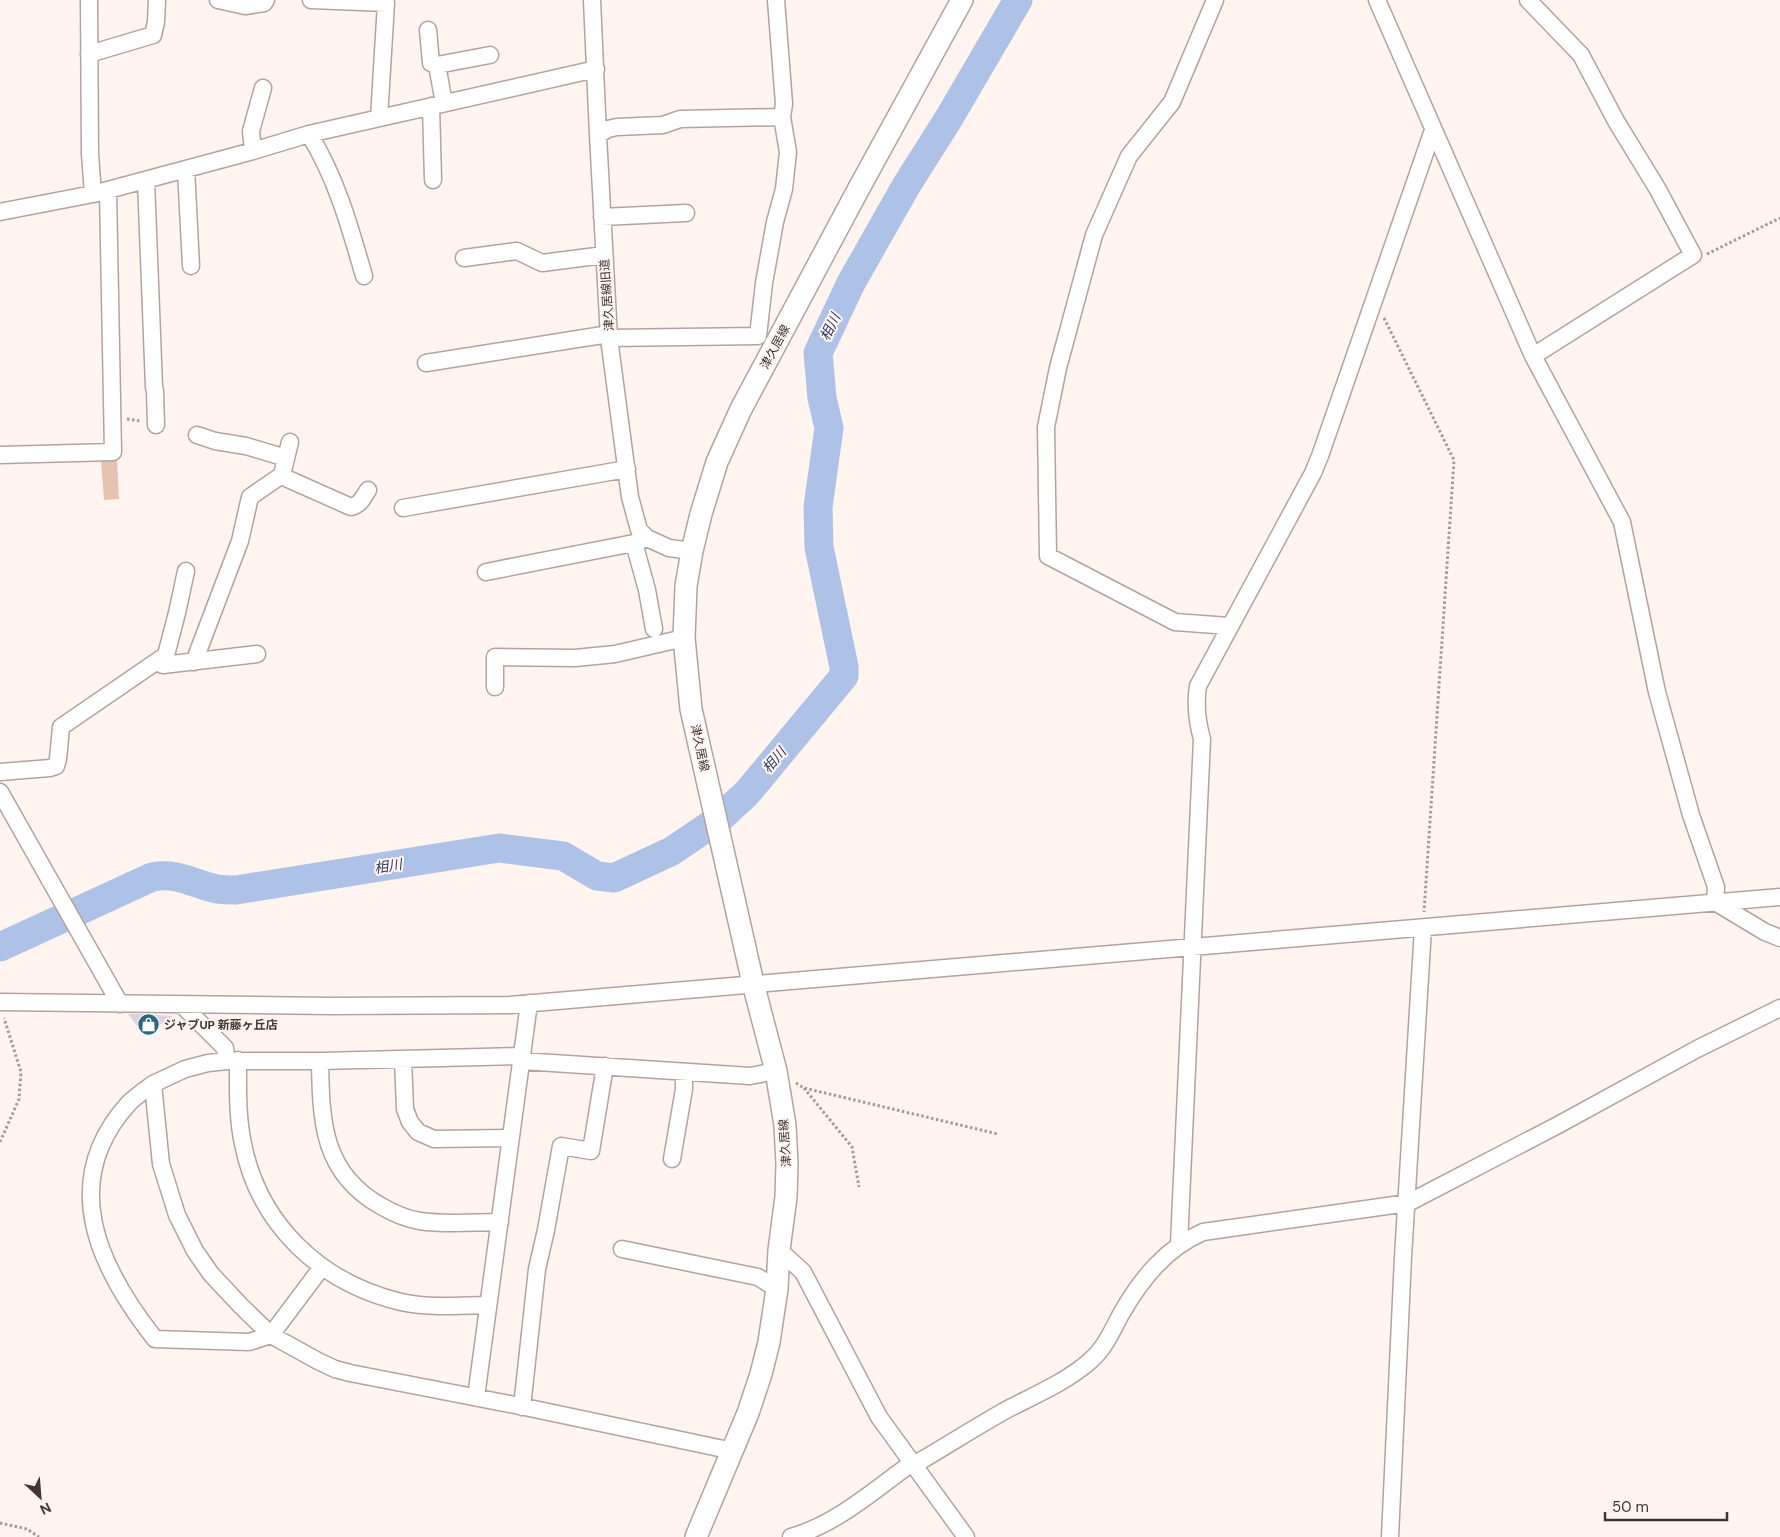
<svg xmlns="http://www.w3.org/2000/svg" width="1780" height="1537" viewBox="0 0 1780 1537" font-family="'DM Sans','Noto Sans JP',sans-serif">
<rect width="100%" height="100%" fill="#fff4f0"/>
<path fill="#e8c2b1" d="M 117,459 L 119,499 L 104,500 L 101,460 Z"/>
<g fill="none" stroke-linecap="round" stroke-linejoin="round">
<path stroke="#aec1e6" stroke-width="29" d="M 0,947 L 152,877 C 179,872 192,884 217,889 C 223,890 230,890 236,890 L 499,848 L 563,856 L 597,876 L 614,878 L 672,851 L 719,819 L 747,793 L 844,676 L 844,667 L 819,547 L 818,507 L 829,428 L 822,398 L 818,353 L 851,283 L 906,186 L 949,118 L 1018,0"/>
</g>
<path fill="#dbd3e2" d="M 128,1014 L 141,1014 L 173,1016 L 144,1035 Z"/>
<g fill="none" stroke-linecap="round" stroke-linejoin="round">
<defs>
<path id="minor" d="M 89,0 L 90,154 L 93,194
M 218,0 L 245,6 L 264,3 L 266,0
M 311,0 L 386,3 L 379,118
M 592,0 L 598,135 L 609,338 L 630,497 L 639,530 L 647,538 L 669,548 L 692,551
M 1215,0 L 1172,102 L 1129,156 L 1094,235 L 1058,368 L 1046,427 L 1048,556 L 1175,622 L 1229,626
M 1377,0 L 1533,356 L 1622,522 L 1657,692 L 1691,815 L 1716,887 L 1715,902
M 1528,0 L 1581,55 L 1616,121 L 1657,188 L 1693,255 L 1533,356
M 428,30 L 431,63 L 437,65
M 89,54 L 153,35 L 156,22 L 157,0
M 444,103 L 437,65 L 490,55
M 431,106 L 433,180
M 309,134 C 336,177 350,227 364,276
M 598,135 L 608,129 L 617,127 L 663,125 L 680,119 L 782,117
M 253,151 L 251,131 L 263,88
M 186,169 L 191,266
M 146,180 L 154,387 L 155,391 L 156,425
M 0,212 L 93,194 L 253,151 L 309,134 L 596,69
M 602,217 L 686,213
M 464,258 L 517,251 L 542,263 L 604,255
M 609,338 L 758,336 L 764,283 L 775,222 L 784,189 L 788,152 L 782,117 L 784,104 L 776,0
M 426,363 L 609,334
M 197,435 L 215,441 L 246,446 L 286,458
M 0,455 L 113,452 L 108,191
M 282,475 L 288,479 L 351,507 C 360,505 363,498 368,490
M 403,508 L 627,469
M 634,543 L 647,590 L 654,629
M 486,572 L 634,543 L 647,538
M 156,662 L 163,665 L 257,654
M 194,662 L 240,541 L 250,497 L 282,475 L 290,442
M 495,687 L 495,657 L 575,658 L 615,654 L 684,638
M 0,772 L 50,768 L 56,766 L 58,759 L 61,727 L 166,655 L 177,613 L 186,571
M 0,792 L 120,1004
M 1715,902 L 1765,932 L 1780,938
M 0,1002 L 330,1006 L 510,1005 L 1780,897
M 182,1005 L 225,1048 L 227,1061
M 523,1056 L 320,1061 L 227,1061 L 208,1063 L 185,1069 L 153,1084 L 161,1164 L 177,1215 L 195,1251 L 211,1274 L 241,1306 L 271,1335 L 318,1361 L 335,1369 L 350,1373 L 520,1406 L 733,1451
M 403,1059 L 405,1109 L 410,1122 L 418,1132 L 434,1139 L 511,1138
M 238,1060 C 238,1088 237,1116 243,1144 C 259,1225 321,1283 401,1302 C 428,1308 460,1306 488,1305
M 320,1061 C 321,1121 322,1173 381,1206 C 393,1213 407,1219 420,1221 C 445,1225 475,1222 500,1222
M 522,1061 L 750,1076 L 776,1071
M 153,1084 C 145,1090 136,1096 129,1103 C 57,1182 99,1268 155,1339 L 249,1342 L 271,1335 L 322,1267
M 672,1159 L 684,1089 L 684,1072
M 1179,1244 L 1202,739 C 1197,721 1195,705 1198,686 L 1313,473 L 1320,456 L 1433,130
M 622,1249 L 758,1277 L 777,1289
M 779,1250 L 803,1272 L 879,1417 L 966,1537
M 476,1397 L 529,1003
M 522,1407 L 537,1269 L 546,1230 L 561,1146 L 591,1151 L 605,1066
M 915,1467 L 922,1460 C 951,1443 979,1425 1008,1409 C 1035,1395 1066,1382 1090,1361 C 1105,1348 1112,1331 1121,1314 C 1141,1279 1166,1248 1203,1232 L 1408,1203 L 1558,1125 L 1697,1049 L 1780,1008
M 791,1537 C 837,1524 874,1490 912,1463
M 1390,1537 L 1403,1257 L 1423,928"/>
<path id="major" d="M 696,1537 L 748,1413 L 761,1374 L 769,1342 L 777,1289 L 779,1250 L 786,1197 L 787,1164 L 785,1125 L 776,1071 L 753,983 L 691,709 L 684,638 L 686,586 L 692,551 L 701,514 L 717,462 L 741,409 L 858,190 L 962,0"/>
</defs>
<use href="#minor" stroke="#b4a39c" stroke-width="19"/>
<use href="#major" stroke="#b4a39c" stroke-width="24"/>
<path stroke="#a49b97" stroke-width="3" stroke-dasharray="2.5 2.5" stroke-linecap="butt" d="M 1707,254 L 1780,218
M 1384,318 L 1454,460 L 1424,912
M 127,419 L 141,421
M 796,1083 L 804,1088 L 998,1134
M 804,1088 L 852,1147 L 859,1187
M 0,1142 L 19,1099 L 21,1072 L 4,1018
M 0,1523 L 27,1529 L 39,1537"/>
<use href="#minor" stroke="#fff" stroke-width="16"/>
<use href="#major" stroke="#fff" stroke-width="21"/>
</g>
<defs>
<symbol id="shop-disc" viewBox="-11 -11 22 22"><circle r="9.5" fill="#2c677f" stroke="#fff4f0"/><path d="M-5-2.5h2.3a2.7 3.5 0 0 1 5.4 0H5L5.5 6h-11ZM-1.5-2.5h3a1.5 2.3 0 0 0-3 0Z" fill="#fff"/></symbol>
</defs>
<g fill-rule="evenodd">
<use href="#shop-disc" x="136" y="1012" width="25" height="25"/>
</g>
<g text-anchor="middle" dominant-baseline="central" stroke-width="4" stroke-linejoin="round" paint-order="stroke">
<g font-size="12" fill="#3e3734" stroke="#fff4f0">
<text transform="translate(607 295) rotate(-94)">津久居線旧道</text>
<text transform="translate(775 347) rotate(-62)">津久居線</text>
<text transform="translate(700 748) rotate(78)">津久居線</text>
<text transform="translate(785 1143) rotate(-94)">津久居線</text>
</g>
<g font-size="12" font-weight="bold" fill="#3e3734" stroke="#fff4f0" text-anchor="start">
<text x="164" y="1025">ジャブUP 新藤ヶ丘店</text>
</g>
<g font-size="14" font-style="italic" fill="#263c6b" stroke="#fff4f0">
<text transform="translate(830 327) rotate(-64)">相川</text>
<text transform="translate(774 760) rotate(-50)">相川</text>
<text transform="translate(388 866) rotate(-9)">相川</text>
</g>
</g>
<g transform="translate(40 1497) rotate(154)" stroke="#fff4f0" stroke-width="4" paint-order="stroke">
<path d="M0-4L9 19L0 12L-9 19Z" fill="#3e3734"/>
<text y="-8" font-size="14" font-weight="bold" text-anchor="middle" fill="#3e3734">N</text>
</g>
<path d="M1605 1512v8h122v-8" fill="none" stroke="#3e3734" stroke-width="2.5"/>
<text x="1612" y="1512" font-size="15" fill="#3e3734" stroke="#fff4f0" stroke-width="4" paint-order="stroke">50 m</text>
</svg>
